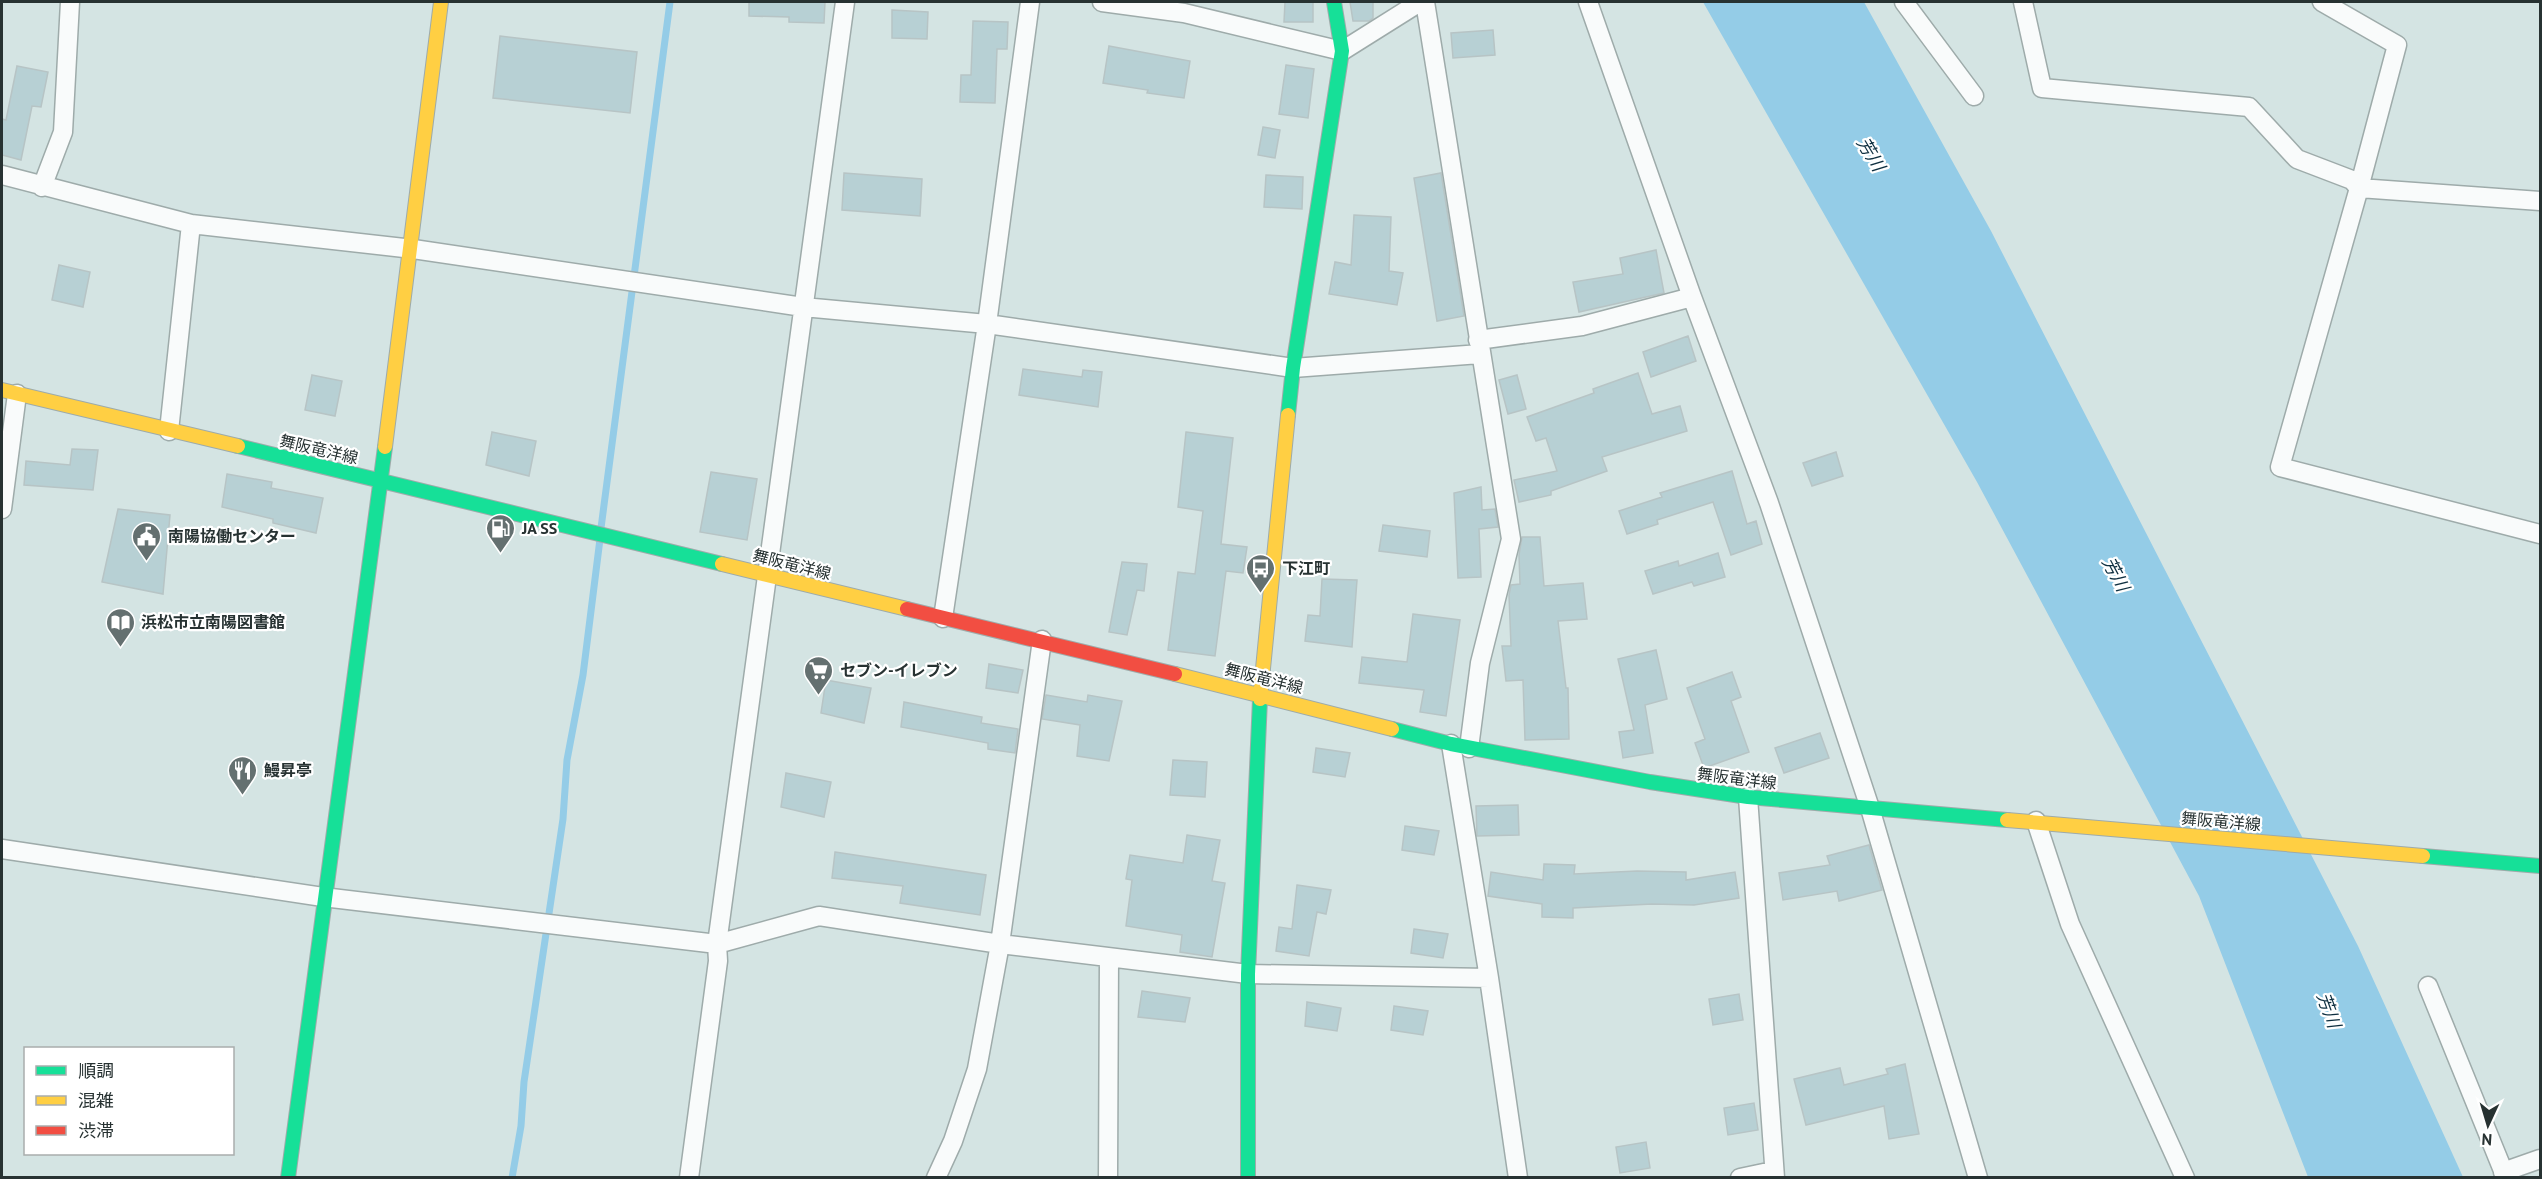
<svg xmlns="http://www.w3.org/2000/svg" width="2542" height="1179" viewBox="0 0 2542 1179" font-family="'PT Sans','Noto Sans JP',sans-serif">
<rect width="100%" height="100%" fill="#d4e4e3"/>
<path fill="#94cce7" d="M 1703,2 L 1864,2 L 1991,231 L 2358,946 L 2463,1177 L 2308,1177 L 2199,896 L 1977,482 Z"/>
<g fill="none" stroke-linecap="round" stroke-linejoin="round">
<path stroke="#94cce7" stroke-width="7" d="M 601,528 L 670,2
M 512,1178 L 521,1126 L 524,1082 L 563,819 L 567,760 L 583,675 L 600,539"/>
</g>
<path fill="#b7d0d4" stroke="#b7c4c5" stroke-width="1.5" d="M 749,2 L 825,2 L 824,23 L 789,22 L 789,17 L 749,16 Z
M 1285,2 L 1313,2 L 1313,22 L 1284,22 Z
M 1350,2 L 1373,2 L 1373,18 L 1369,21 L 1353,21 Z
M 892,10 L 928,12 L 927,39 L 892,38 Z
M 973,21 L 1008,22 L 1007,49 L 997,49 L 995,103 L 960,102 L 961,75 L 971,75 Z
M 1493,30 L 1495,55 L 1453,58 L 1451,33 Z
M 500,36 L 637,52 L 630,113 L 493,98 Z
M 1109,46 L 1190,61 L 1184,98 L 1147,93 L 1148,90 L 1103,83 Z
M 1286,65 L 1314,69 L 1308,118 L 1279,114 Z
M 17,66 L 48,72 L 41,107 L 32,106 L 21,160 L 2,155 L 2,119 L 6,120 Z
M 1263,127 L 1280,130 L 1275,158 L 1258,155 Z
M 844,173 L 922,179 L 920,216 L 842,210 Z
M 1441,173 L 1464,316 L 1437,321 L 1414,178 Z
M 1266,175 L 1303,177 L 1302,209 L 1264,207 Z
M 1354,215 L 1391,217 L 1389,271 L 1403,273 L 1397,305 L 1329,294 L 1335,262 L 1351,265 Z
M 1656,250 L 1664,293 L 1579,312 L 1573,282 L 1623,274 L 1620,258 Z
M 59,265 L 90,272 L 83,307 L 52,300 Z
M 1688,336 L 1696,361 L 1651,377 L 1643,352 Z
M 1023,369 L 1082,377 L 1083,370 L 1102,372 L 1098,407 L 1019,395 Z
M 1638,373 L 1652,414 L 1680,406 L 1687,431 L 1602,457 L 1607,471 L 1551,491 L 1551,495 L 1519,502 L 1514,480 L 1557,471 L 1546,438 L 1536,441 L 1527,417 L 1594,393 L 1593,389 Z
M 312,375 L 342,381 L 335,416 L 305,410 Z
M 1517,375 L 1526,409 L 1508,414 L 1499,380 Z
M 492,432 L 536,441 L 529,476 L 486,465 Z
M 1186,432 L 1233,438 L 1221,544 L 1247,547 L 1243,573 L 1226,571 L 1215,656 L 1168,650 L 1178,572 L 1195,574 L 1203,511 L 1178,507 Z
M 72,449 L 98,450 L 93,490 L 24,485 L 26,461 L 70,465 Z
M 1836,452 L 1843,476 L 1812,486 L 1803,463 Z
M 1732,471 L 1747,524 L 1756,521 L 1762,544 L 1731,555 L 1713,502 L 1657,520 L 1658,524 L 1627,534 L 1619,511 L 1662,497 L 1660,493 Z
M 711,472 L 757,479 L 747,540 L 700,532 Z
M 227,474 L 272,482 L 271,488 L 323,498 L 316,533 L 273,523 L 273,519 L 222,507 Z
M 1481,487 L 1482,510 L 1495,509 L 1498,527 L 1479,529 L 1481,577 L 1458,578 L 1454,493 Z
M 118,509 L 170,515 L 163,594 L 102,582 Z
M 1383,525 L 1430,531 L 1427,557 L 1379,551 Z
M 1522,537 L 1540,537 L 1544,586 L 1583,583 L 1587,619 L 1558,621 L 1566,688 L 1568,688 L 1569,739 L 1525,740 L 1523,680 L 1506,681 L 1502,646 L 1511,646 L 1509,595 L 1511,585 L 1520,584 L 1519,555 Z
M 1718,553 L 1725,577 L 1694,586 L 1692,582 L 1653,594 L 1645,571 L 1678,561 L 1679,566 Z
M 1122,562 L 1147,564 L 1144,591 L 1137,590 L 1127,635 L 1109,632 Z
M 1322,579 L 1357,580 L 1352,647 L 1305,641 L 1308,615 L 1320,616 Z
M 1413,614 L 1460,620 L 1446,716 L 1420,712 L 1424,690 L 1359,683 L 1362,657 L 1407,662 Z
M 1656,650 L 1667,699 L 1645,705 L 1653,753 L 1623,758 L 1619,732 L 1634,730 L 1618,659 Z
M 989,664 L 1023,670 L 1018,693 L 986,688 Z
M 1732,672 L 1741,697 L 1731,701 L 1749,752 L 1704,768 L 1695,743 L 1705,739 L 1687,688 Z
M 826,680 L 871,688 L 864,723 L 821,713 Z
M 1046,695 L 1087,702 L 1088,695 L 1122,701 L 1109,761 L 1077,756 L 1080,725 L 1042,719 Z
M 904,702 L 982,717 L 981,723 L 1018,729 L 1015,753 L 988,749 L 988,743 L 901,727 Z
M 1820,733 L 1829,758 L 1784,773 L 1775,748 Z
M 1316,748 L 1350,753 L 1345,777 L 1313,772 Z
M 1173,760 L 1207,762 L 1205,797 L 1170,795 Z
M 786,773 L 831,782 L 824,817 L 781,807 Z
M 1518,805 L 1519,835 L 1477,836 L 1476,806 Z
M 1405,826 L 1439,831 L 1434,855 L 1402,850 Z
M 1187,835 L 1220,840 L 1212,881 L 1225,883 L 1212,957 L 1180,952 L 1182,935 L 1126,926 L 1132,880 L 1126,879 L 1130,855 L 1183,863 Z
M 1869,845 L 1882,890 L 1839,901 L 1837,891 L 1783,900 L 1779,873 L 1830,865 L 1827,856 Z
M 835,852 L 986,875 L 980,915 L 900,903 L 903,886 L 832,878 Z
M 1544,864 L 1575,865 L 1574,874 L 1637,871 L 1686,872 L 1686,880 L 1735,872 L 1739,898 L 1694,905 L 1652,904 L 1573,908 L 1573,918 L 1542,917 L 1542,904 L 1488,896 L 1491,872 L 1543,880 Z
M 1297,885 L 1331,890 L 1326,914 L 1317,912 L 1309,956 L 1276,951 L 1279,927 L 1292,929 Z
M 1414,929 L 1448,934 L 1443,958 L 1411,953 Z
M 1142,991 L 1190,998 L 1185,1022 L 1138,1017 Z
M 1739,994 L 1743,1020 L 1713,1025 L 1709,999 Z
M 1307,1002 L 1341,1008 L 1337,1031 L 1305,1026 Z
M 1394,1006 L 1428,1011 L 1423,1035 L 1391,1030 Z
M 1905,1064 L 1919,1134 L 1889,1139 L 1884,1106 L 1806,1125 L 1794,1079 L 1840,1068 L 1844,1085 L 1888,1074 L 1886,1069 Z
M 1754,1103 L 1758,1130 L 1728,1135 L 1724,1108 Z
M 1646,1142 L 1650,1168 L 1620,1173 L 1616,1147 Z"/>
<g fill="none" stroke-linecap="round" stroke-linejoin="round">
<defs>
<path id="street" d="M 1102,2 L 1184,13 L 1342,51 L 1420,2
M 1425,2 L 1511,539 L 1480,663 L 1469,748
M 1588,2 L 1692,297
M 1904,2 L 1974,96
M 2023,2 L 2042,88 L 2249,107 L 2297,159 L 2352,180 L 2359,188 L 2540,201
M 2322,2 L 2397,45 L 2359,188 L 2280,467 L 2540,534
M 2,175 L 191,224 L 413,249 L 803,307 L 987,324 L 1293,368 L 1480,354
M 42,187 L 63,132 L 70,2
M 1478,340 L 1582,326 L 1692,297 L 1769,503 L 1870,808 L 1978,1178
M 169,431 L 191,224
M 2,509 L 17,394
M 943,618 L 987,324 L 1030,2
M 1451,744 L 1489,978 L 1518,1178
M 1748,797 L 1775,1178
M 2036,821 L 2070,924 L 2185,1178
M 2,849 L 323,897 L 717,944 L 819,916 L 1000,944 L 1248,974 L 1489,978
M 2428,986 L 2506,1178
M 2503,1172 L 2540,1159
M 689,1178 L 718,961 L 717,944 C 761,630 801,316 845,2
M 936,1178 L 953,1141 L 977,1069 L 1000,944 L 1042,640
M 1108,1178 L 1109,958
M 1740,1178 L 1773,1171"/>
<path id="fast" d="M 1288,415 L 1293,368 L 1342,51 L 1334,2
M 238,446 L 722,564
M 1392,729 L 1451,744 L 1650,782 L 1748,797 L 2007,820
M 2423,856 L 2540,866
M 288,1178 L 385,447
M 1248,1178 L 1248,974 L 1260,699"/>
<path id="slow" d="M 2,390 L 238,446
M 385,447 L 441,2
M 722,564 L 907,609
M 1175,674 L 1392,729
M 1260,699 L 1288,415
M 2007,820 L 2423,856"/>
<path id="jam" d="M 907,609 L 1175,674"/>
</defs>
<use href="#street" stroke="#9eabaa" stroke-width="21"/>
<use href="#fast" stroke="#9eabaa" stroke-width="16"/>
<use href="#slow" stroke="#9eabaa" stroke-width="16"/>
<use href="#jam" stroke="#9eabaa" stroke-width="16"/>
<use href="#street" stroke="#f9fbfb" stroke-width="18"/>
<use href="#fast" stroke="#16e098" stroke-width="14"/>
<use href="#slow" stroke="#ffcf43" stroke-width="14"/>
<use href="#jam" stroke="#f24e42" stroke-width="14"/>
</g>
<defs>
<symbol id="fuel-pin" viewBox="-11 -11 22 30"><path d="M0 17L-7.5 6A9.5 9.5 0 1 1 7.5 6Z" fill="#647070" stroke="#fff"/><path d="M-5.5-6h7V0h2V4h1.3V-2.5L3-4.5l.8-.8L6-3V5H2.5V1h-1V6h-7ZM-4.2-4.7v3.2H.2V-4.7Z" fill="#fff"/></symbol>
<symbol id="civic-pin" viewBox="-11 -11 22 30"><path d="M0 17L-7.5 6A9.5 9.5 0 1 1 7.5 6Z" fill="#647070" stroke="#fff"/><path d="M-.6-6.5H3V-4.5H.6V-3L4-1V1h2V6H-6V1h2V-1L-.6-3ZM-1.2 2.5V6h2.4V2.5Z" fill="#fff"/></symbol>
<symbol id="bus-pin" viewBox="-11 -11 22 30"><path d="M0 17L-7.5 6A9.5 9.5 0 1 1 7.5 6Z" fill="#647070" stroke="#fff"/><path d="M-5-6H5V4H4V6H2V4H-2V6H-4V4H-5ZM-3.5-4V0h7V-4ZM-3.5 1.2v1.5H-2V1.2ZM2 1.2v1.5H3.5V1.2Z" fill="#fff"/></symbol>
<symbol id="library-pin" viewBox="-11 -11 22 30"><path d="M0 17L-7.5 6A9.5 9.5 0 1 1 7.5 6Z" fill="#647070" stroke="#fff"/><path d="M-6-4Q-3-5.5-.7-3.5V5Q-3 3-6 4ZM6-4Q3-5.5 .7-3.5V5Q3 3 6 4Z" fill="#fff"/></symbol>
<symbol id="supermarket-pin" viewBox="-11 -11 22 30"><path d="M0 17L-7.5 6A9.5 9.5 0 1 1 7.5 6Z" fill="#647070" stroke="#fff"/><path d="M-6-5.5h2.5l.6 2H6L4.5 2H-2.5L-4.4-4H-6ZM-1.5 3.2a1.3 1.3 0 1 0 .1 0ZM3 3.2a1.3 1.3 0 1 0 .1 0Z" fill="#fff"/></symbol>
<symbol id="restaurant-pin" viewBox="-11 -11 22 30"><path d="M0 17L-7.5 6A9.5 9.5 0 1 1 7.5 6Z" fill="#647070" stroke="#fff"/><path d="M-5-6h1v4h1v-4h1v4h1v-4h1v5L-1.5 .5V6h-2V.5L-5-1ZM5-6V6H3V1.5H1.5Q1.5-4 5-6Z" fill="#fff"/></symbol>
</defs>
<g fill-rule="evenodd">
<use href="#fuel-pin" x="484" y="512" width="33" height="45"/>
<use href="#civic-pin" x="130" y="520" width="33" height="45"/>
<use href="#bus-pin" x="1244" y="552" width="33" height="45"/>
<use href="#library-pin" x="104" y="606" width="33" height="45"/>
<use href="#supermarket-pin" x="802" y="654" width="33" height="45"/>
<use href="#restaurant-pin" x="226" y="754" width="33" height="45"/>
</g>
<g text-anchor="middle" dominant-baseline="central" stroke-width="4.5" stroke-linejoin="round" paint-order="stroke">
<g font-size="16" fill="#273232" stroke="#fff">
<text transform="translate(319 449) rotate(13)">舞阪竜洋線</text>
<text transform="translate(792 564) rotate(14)">舞阪竜洋線</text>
<text transform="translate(1264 678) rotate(14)">舞阪竜洋線</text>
<text transform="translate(1737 778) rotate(7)">舞阪竜洋線</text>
<text transform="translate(2221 821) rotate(5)">舞阪竜洋線</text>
</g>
<g font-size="16" font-weight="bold" fill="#273232" stroke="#fff" text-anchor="start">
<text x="522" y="528">JA SS</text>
<text x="168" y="536">南陽協働センター</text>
<text x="1282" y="568">下江町</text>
<text x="141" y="622">浜松市立南陽図書館</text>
<text x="840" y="670">セブン-イレブン</text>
<text x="264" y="770">鰻昇亭</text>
</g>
<g font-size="18" font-style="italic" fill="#0e2f40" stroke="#fff">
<text transform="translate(1871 154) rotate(59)">芳川</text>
<text transform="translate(2116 574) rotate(62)">芳川</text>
<text transform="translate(2329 1010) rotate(70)">芳川</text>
</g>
</g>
<rect width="2542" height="1179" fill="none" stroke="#273232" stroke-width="6"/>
<rect x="24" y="1047" width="210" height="108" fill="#ffffff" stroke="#a9adad" stroke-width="1.5"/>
<rect x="36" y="1066" width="30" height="9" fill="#16e098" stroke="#a9adad" stroke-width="1.5"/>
<text x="78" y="1077" font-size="18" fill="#273232">順調</text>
<rect x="36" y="1096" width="30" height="9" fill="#ffcf43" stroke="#a9adad" stroke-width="1.5"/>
<text x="78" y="1107" font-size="18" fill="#273232">混雑</text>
<rect x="36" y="1126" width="30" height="9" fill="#f24e42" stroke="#a9adad" stroke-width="1.5"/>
<text x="78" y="1137" font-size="18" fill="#273232">渋滞</text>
<g transform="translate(2488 1125) rotate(184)" stroke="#ffffff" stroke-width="4.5" paint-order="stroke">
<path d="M0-4.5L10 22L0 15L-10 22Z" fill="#273232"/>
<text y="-9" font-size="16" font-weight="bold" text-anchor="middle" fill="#273232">N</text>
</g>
</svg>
